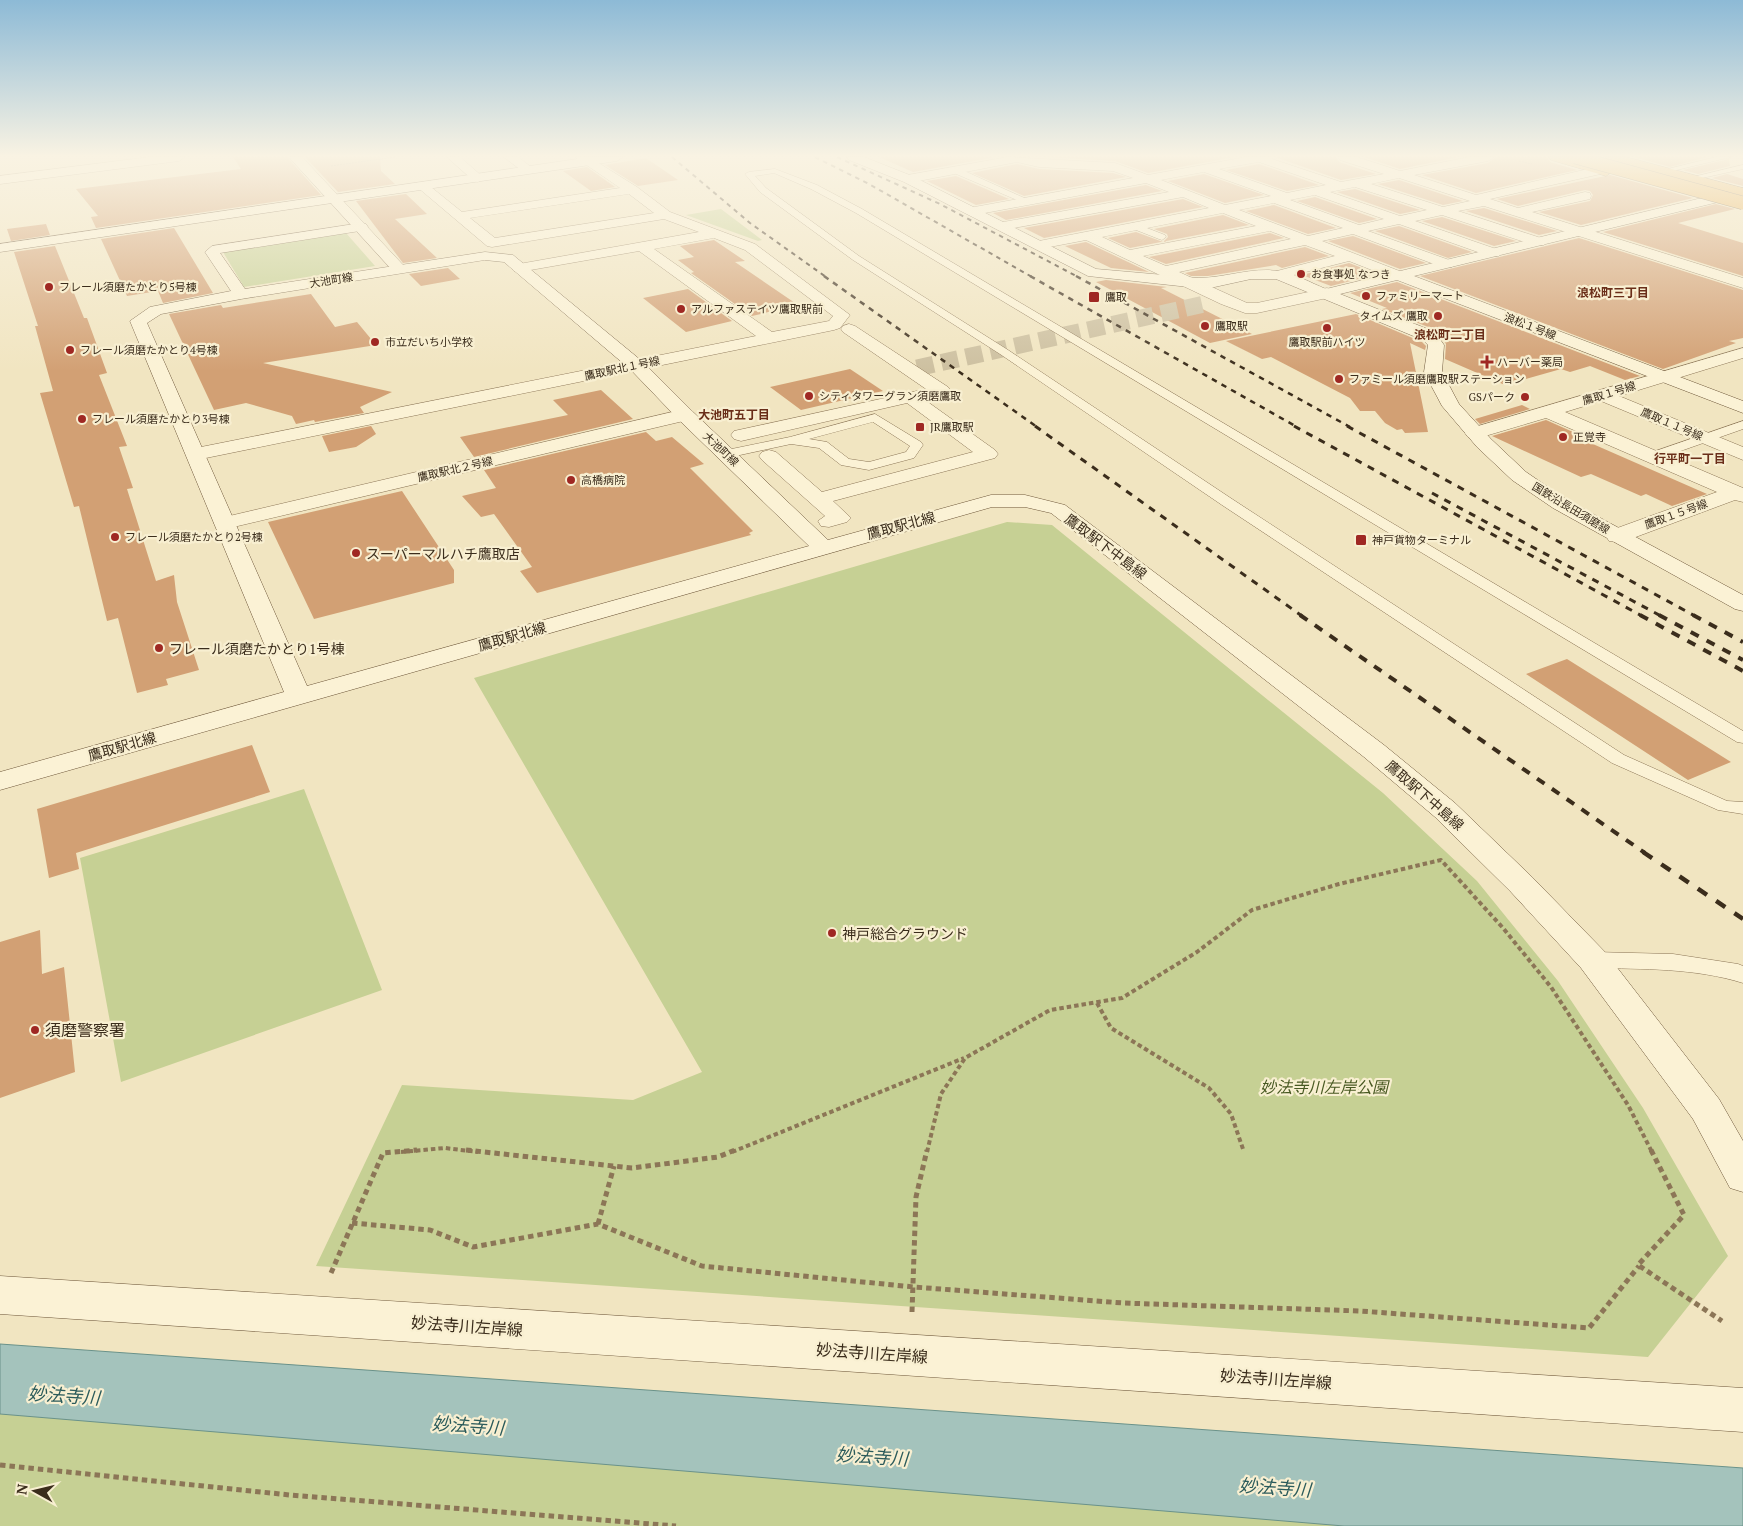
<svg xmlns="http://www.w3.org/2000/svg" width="1743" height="1526" viewBox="0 0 1743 1526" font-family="'PT Serif','Noto Sans JP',serif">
<rect width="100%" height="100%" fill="#f1e5c1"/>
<path fill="#c6d094" d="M 721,209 L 762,240 L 758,241 L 686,215 Z
M 346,233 L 375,266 L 244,287 L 223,252 Z
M 1007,522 L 1052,525 L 1383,793 L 1477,881 L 1558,981 L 1643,1108 L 1728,1256 L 1648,1357 L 316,1266 L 402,1085 L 633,1100 L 702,1072 L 474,678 Z
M 304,789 L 382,990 L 121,1082 L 80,858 Z
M 0,1410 L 1486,1526 L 0,1526 Z"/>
<path fill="#a4c3bc" stroke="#6a928a" d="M 0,1344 L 1743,1468 L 1743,1526 L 1344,1526 L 0,1414 Z"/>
<path fill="#d2a074" d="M 233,157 L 287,157 L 321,195 L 96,228 L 91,217 L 98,216 L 76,189 L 241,169 Z
M 305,157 L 380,157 L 381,171 L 395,184 L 338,192 Z
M 879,157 L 996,157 L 913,172 Z
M 1045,157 L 1235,157 L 1148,173 L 1115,161 Z
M 1275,157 L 1336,157 L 1339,162 L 1376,174 L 1341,180 Z
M 1364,157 L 1459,157 L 1400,169 Z
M 1496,157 L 1547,157 L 1550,162 L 1577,170 L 1476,193 L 1422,175 L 1488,163 Z
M 1634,157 L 1708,157 L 1670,167 Z
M 646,158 L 678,180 L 638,186 L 605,165 Z
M 1729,159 L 1730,166 L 1698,174 L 1683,170 Z
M 1017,164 L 1039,169 L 1113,173 L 1126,177 L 1024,196 L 972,173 Z
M 1259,164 L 1319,185 L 1287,191 L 1226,170 Z
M 587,167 L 615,187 L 591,191 L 563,171 Z
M 1204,174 L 1264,195 L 1225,203 L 1168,181 Z
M 1727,174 L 1743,179 L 1743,186 L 1712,178 Z
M 1610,175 L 1693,198 L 1581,225 L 1539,212 L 1590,201 L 1593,195 L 1590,191 L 1585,190 L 1518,206 L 1497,199 Z
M 956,176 L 1009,199 L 976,205 L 927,181 Z
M 1399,180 L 1463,201 L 1443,205 L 1378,184 Z
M 1146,185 L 1162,191 L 1006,220 L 993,213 Z
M 1355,189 L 1420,210 L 1400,214 L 1337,192 Z
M 406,194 L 427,214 L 395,219 L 437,258 L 403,263 L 356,201 Z
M 1315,197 L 1377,219 L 1359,223 L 1297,201 Z
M 1183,199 L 1203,207 L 1044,238 L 1024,228 Z
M 1716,204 L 1735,209 L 1678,223 L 1743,243 L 1743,276 L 1603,232 Z
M 1274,205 L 1336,228 L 1308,234 L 1246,211 Z
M 1484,208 L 1557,231 L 1539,235 L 1466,211 Z
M 1223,215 L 1249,225 L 1130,248 L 1108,238 L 1136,232 L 1163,242 L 1168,237 L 1167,234 L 1154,229 Z
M 1442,217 L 1516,241 L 1494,246 L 1422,221 Z
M 46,224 L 50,235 L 11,241 L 7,229 Z
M 1399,226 L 1472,252 L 1448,258 L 1375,231 Z
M 174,228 L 213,293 L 163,303 L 158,291 L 127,296 L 101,239 Z
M 1270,233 L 1284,238 L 1166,264 L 1149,257 Z
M 1353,236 L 1426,263 L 1400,269 L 1328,241 Z
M 1579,238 L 1743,290 L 1743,338 L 1729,341 L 1736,343 L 1663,369 L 1420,276 Z
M 714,240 L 745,261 L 735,262 L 798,305 L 752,316 L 691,273 L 694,272 L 678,260 L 694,257 L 680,246 Z
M 1086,242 L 1149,272 L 1111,268 L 1065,246 Z
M 55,246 L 84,318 L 87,318 L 107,373 L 99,375 L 127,446 L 119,447 L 133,488 L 127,489 L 156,581 L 174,575 L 177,602 L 199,670 L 166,679 L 168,685 L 137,693 L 118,618 L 107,621 L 79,506 L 74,507 L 40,393 L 53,391 L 35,326 L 38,326 L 14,252 Z
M 1305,247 L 1329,256 L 1282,268 L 1276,265 L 1208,276 L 1191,276 L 1185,273 Z
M 1349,263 L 1378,274 L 1331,286 L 1302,275 Z
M 448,268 L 460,279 L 421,286 L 409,274 Z
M 1106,280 L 1167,287 L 1161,288 L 1252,334 L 1210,343 L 1096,282 Z
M 1397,282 L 1640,376 L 1625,380 L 1590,366 L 1570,372 L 1561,369 L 1505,385 L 1445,359 L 1446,344 L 1436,330 L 1382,309 L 1387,308 L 1350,293 Z
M 688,289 L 732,321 L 686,332 L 643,298 Z
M 311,294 L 335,327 L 357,322 L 376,345 L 263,363 L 392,392 L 360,407 L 364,413 L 315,422 L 314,420 L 296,424 L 292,416 L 246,403 L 214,410 L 169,314 L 221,305 L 223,308 Z
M 1356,314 L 1422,342 L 1426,346 L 1425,350 L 1410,343 L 1428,432 L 1405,433 L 1402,429 L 1397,430 L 1385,423 L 1375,411 L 1360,411 L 1350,398 L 1271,357 L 1262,359 L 1226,341 Z
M 850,369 L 883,391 L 801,410 L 770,387 Z
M 601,390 L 633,419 L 474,457 L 460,437 L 568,415 L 553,400 Z
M 1522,405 L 1530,409 L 1480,424 L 1475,419 Z
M 1546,420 L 1591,440 L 1586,441 L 1707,494 L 1672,506 L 1646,494 L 1641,496 L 1591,474 L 1581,477 L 1492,436 Z
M 371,426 L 376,434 L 356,447 L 329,452 L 322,436 Z
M 646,432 L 656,441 L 672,437 L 704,464 L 690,468 L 753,531 L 749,533 L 751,535 L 537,593 L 520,571 L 532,567 L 494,514 L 481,517 L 462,496 L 496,488 L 484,470 Z
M 402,491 L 454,570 L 454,583 L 314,619 L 268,522 Z
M 1567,659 L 1731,762 L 1688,780 L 1526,674 Z
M 252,745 L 270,792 L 76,853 L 79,869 L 49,878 L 37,809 Z
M 40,930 L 42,974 L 64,967 L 75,1072 L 0,1098 L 0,942 Z"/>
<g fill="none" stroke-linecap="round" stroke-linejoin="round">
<path stroke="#cdc0a0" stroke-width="17" stroke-dasharray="17 8" stroke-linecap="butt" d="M 917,368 L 1209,303"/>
<defs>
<path id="lane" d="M 1716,157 L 1731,157 L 1664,173 L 1660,171 Z
M 1743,165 L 1743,169 L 1693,180 L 1689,178 Z
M 775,169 L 817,185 L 862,209 L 1743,731 L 1743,743 L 1737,742 L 856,213 L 811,189 L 774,173 L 755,176 L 766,188 L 859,256 L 1008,350 L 1232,499 L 1624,755 L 1727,801 L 1743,802 L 1743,814 L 1718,810 L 1612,763 L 1222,505 L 1000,354 L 853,260 L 760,192 L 745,174 L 749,172 Z
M 954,169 L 960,169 L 1031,201 L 1024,203 L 954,173 Z
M 1134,223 L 1165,235 L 1166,237 L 1162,240 L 1159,239 L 1131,228 L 1131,224 Z
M 875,414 L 921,442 L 923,445 L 914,458 L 869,470 L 841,465 L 819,448 L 791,444 L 726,458 L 720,454 L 722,451 L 790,437 ZM 873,422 L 910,446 L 906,452 L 869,462 L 849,459 L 827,442 L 809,439 Z
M 1743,421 L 1743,429 L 1655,460 L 1647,460 L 1645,457 L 1647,454 Z
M 1593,952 L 1673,954 L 1738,964 L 1743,966 L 1743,983 C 1695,968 1643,969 1593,968 L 1586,965 L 1583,960 L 1586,955 Z"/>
<path id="street" d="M 150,157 L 185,157 L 179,161 L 0,184 L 0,176 Z
M 289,157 L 302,157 L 404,266 L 406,269 L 404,272 L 394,272 Z
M 447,157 L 460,157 L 484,178 L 478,182 L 474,181 Z
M 504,157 L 518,157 L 535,170 L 533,173 L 525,173 Z
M 575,157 L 589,157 L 637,187 L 670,212 L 755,244 L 850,315 L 840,328 L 834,330 L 196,460 L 189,458 L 186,454 L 189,450 L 196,448 L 756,336 L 639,251 L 519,272 L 514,271 L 512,268 L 514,265 L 519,264 L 699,232 L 664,219 L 492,247 L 487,246 L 416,186 L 422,182 L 426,183 L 462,212 L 620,188 ZM 629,194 L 654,213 L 495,238 L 470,218 ZM 714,238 L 745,250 L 833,316 L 829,321 L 772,332 L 654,249 Z
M 1008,157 L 1115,163 L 1148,175 L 1246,157 L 1273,157 L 1272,159 L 1341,182 L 1384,174 L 1340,160 L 1338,157 L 1357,157 L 1400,171 L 1469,157 L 1494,157 L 1488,161 L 1414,175 L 1476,195 L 1601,166 L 1607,170 L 1605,173 L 1490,199 L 1518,208 L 1585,192 L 1590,193 L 1591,196 L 1590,199 L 1532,212 L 1743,278 L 1743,288 L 1484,206 L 1458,211 L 1544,239 L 1546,242 L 1544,245 L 1534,245 L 1442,215 L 1415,221 L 1499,250 L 1501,253 L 1499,256 L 1489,256 L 1399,224 L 1368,231 L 1452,261 L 1454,264 L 1452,267 L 1442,267 L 1353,234 L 1322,241 L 1402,272 L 1404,275 L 1402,278 L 1392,278 L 1349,261 L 1278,279 L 1273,278 L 1271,275 L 1273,272 L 1335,256 L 1305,245 L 1179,272 L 1247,303 L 1257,303 L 1327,288 L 1332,290 L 1335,293 L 1332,296 L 1327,298 L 1257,313 L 1245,313 L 1221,304 L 1086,240 L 1039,249 L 1034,248 L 1032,245 L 1034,242 L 1039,241 L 1209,208 L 1183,197 L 1003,230 L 996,226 L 998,223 L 1169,192 L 1146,183 L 974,215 L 967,211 L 969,208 L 1133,178 L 1113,171 L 1039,167 L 1017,162 L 908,183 L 902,179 L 908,175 ZM 1259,162 L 1326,185 L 1287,193 L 1219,169 ZM 1204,172 L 1271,196 L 1225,205 L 1161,180 ZM 1399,178 L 1470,201 L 1443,207 L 1371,184 ZM 1355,187 L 1427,210 L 1400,216 L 1330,192 ZM 1315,195 L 1384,219 L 1359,225 L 1290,200 ZM 1274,203 L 1343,228 L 1308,236 L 1239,210 ZM 1223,213 L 1256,226 L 1130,250 L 1102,237 ZM 1270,231 L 1291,239 L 1166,266 L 1143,256 Z
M 849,324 L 855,326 L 948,387 L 951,391 L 948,395 L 925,400 L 995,450 L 998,454 L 995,458 L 833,501 L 851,518 L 847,522 L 829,527 L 821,526 L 818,521 L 825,516 L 762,460 L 759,456 L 762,452 L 769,450 L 776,452 L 822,492 L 973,452 L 907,403 L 741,441 L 734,439 L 731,435 L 734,431 L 926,389 L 843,332 L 841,329 L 843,326 Z
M 1743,348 L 1743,358 L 1619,396 L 1743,447 L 1743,460 L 1601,401 L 1565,412 L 1743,488 L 1743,502 L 1735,500 L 1625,541 L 1617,542 L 1609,541 L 1606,536 L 1609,531 L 1717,492 L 1546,418 L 1475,439 L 1468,437 L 1465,433 L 1468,429 Z
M 685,409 L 692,411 L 694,415 L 692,419 L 225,529 L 217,528 L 214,523 L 217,518 L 225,517 Z"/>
<path id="secondary" d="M 591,157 L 623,157 L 617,161 L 0,252 L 0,244 Z
M 847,157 L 864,157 L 912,176 L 1096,269 L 1198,278 C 1225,278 1251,267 1279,271 C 1294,273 1311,283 1326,289 L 1743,188 L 1743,196 L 1414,276 L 1743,401 L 1743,413 L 1397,280 L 1340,294 L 1435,332 L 1444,345 L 1442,372 L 1459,404 L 1491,439 L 1526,472 L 1567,500 L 1743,595 L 1743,611 L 1735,609 L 1553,508 L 1512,480 L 1477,447 L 1442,406 L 1424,372 L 1428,345 L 1423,340 L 1276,279 L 1251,279 L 1210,288 L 1198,288 L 1088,276 L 904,182 L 849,160 Z
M 361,223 L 366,224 L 368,227 L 366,230 L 220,253 L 245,289 L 485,252 L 513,255 L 643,362 L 692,411 L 828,540 L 991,495 L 1025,495 L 1065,505 L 1384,745 L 1455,803 L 1532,877 L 1605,952 L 1719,1099 L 1743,1141 L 1743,1192 L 1730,1188 L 1693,1119 L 1581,968 L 1510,891 L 1435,817 L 1364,757 L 1051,513 L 1025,507 L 992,507 L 0,790 L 0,772 L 284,692 L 130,321 L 150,307 L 231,291 L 205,252 L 212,246 ZM 485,260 L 504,262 L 631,370 L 678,419 L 809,546 L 307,686 L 147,323 L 161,314 L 241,299 Z
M 0,1276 L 1743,1388 L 1743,1432 L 0,1314 Z"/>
<path id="highway" d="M 1549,157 L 1568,157 L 1610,169 L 1612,172 L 1606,176 L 1551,160 Z
M 1606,157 L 1626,157 L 1743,188 L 1743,196 L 1608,160 Z"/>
</defs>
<use href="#lane" stroke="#8c7657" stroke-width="1"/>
<use href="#street" stroke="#8c7657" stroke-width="1"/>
<use href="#secondary" stroke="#6e573a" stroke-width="1"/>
<use href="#highway" stroke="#59432c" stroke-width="1"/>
<path stroke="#8c7657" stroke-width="1" stroke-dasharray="2 1" stroke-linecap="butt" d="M 1519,161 L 1532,164
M 331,166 L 395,157"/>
<path stroke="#8c7657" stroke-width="4" stroke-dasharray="4.5 3" stroke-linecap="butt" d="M 1097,1003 L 1111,1028 L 1209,1088 L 1231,1114 L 1243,1149
M 401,1152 L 445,1148 L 478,1152
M 732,1152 L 964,1058
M 927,1152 L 941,1094 L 965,1058 L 1050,1010 L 1122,998 L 1197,952 L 1252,910 L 1339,884 L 1441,860 L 1503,928 L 1551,987 L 1628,1105 L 1652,1152"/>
<path stroke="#8c7657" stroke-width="5" stroke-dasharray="5.5 4" stroke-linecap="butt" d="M 466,1150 L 632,1168 L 718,1157 L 735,1150
M 1651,1150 L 1684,1215 L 1638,1265 L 1722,1321
M 352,1223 L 430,1230 L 473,1247 L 598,1224 L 702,1266 L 914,1287 L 1123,1303 L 1360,1311 L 1589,1328 L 1639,1266
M 598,1224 L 614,1166
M 331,1273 L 383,1153 L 417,1150
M 912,1312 L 916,1197 L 927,1150
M 0,1465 L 290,1495 L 676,1526"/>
<use href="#lane" fill="#fbf2d5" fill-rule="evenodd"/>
<use href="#street" fill="#fbf2d5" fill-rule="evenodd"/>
<use href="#secondary" fill="#fbf2d5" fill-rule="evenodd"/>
<use href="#highway" fill="#e7ab4b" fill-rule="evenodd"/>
<path stroke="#3b2d1c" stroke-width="2" stroke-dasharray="4.5 4.5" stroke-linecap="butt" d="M 672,157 L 750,223 L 826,277
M 815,157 L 869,184 L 1032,277
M 837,157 L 940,204 L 1078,277"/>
<path stroke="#3b2d1c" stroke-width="2.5" stroke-dasharray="5.5 5.5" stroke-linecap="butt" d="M 824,276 L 1037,427
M 1030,276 L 1297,427
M 1076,276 L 1350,427"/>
<path stroke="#3b2d1c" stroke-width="3" stroke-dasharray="7 7" stroke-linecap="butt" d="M 1035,426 L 1302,616
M 1294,426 L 1642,616
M 1347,426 L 1695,616
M 1432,493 L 1661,616"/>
<path stroke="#3b2d1c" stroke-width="4" stroke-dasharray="9 9" stroke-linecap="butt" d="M 1300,615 L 1645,853
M 1640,615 L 1743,671
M 1659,615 L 1743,660
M 1693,615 L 1743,642"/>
<path stroke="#3b2d1c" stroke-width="4.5" stroke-dasharray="11 11" stroke-linecap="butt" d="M 1643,852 L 1743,919"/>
<defs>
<path id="highway-bridge" d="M 1575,157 L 1743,203"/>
</defs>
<use href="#highway-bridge" stroke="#59432c" stroke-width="14" stroke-linecap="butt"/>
<use href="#highway-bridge" stroke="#e7ab4b" stroke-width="13"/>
</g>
<linearGradient id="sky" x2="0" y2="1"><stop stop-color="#8dbad6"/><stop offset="0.42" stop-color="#f9f3e3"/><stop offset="1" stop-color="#f9f3e3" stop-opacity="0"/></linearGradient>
<rect width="1743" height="371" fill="url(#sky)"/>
<g fill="#9f2823" stroke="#f8efd1" stroke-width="2">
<circle cx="1301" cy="274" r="5"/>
<circle cx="49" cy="287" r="5"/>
<circle cx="1366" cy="296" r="5"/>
<rect x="1088" y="291" width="12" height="12" rx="2.5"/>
<circle cx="681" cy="309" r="5"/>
<circle cx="1438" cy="316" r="5"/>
<circle cx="1205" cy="326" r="5"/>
<circle cx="1327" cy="328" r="5"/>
<circle cx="375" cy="342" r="5"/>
<circle cx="70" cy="350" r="5"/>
<path d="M1484.5 354.5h5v5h5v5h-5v5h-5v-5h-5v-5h5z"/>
<circle cx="1339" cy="379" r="5"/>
<circle cx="809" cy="396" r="5"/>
<circle cx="1525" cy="397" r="5"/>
<circle cx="82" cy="419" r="5"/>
<rect x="915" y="422" width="10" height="10" rx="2.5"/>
<circle cx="1563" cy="437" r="5"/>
<circle cx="571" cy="480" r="5"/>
<circle cx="115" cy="537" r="5"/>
<rect x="1355" y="534" width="12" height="12" rx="2.5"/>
<circle cx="356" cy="553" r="5"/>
<circle cx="159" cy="648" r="5"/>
<circle cx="832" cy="933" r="5"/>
<circle cx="35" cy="1030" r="5"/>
</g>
<g text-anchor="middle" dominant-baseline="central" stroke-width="4.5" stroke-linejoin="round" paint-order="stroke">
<g font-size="11" fill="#3b2d1c" stroke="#f8efd1" text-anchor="start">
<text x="1311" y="274">お食事処 なつき</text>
<text x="59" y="287">フレール須磨たかとり5号棟</text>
<text x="1376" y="296">ファミリーマート</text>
<text x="1105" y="297">鷹取</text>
<text x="691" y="309">アルファステイツ鷹取駅前</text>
<text x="1428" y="316" text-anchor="end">タイムズ 鷹取</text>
<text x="1215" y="326">鷹取駅</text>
<text x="385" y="342">市立だいち小学校</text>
<text x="1327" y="342" text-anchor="middle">鷹取駅前ハイツ</text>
<text x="80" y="350">フレール須磨たかとり4号棟</text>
<text x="1497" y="362">ハーバー薬局</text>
<text x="1349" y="379">ファミール須磨鷹取駅ステーション</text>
<text x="819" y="396">シティタワーグラン須磨鷹取</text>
<text x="1515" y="397" text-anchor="end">GSパーク</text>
<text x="92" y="419">フレール須磨たかとり3号棟</text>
<text x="930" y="427">JR鷹取駅</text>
<text x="1573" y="437">正覚寺</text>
<text x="581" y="480">高橋病院</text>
<text x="125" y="537">フレール須磨たかとり2号棟</text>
<text x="1372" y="540">神戸貨物ターミナル</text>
</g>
<g font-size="11" fill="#3b2d1c" stroke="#f8efd1">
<text transform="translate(331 280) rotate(-9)">大池町線</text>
<text transform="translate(1530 326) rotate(21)">浪松１号線</text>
<text transform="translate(622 368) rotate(-12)">鷹取駅北１号線</text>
<text transform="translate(1609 393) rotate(-17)">鷹取１号線</text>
<text transform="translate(1672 424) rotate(23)">鷹取１１号線</text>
<text transform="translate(721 449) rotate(43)">大池町線</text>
<text transform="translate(455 469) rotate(-13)">鷹取駅北２号線</text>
<text transform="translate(1571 508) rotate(31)">国鉄沿長田須磨線</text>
<text transform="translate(1676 514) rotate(-20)">鷹取１５号線</text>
</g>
<g font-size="12" font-weight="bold" fill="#6a2e19" stroke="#f8efd1">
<text x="1613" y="292">浪松町三丁目</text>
<text x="1450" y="334">浪松町二丁目</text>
<text x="734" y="414">大池町五丁目</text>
<text x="1690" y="458">行平町一丁目</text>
</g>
<g font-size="14" fill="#3b2d1c" stroke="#f8efd1">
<text transform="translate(901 525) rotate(-15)">鷹取駅北線</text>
<text transform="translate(1106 546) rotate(37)">鷹取駅下中島線</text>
<text transform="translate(512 636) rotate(-16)">鷹取駅北線</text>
<text transform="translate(122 746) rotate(-16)">鷹取駅北線</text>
<text transform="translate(1425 795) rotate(41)">鷹取駅下中島線</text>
</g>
<g font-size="14" fill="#3b2d1c" stroke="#f8efd1" text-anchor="start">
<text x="366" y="553">スーパーマルハチ鷹取店</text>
<text x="169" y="648">フレール須磨たかとり1号棟</text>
<text x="842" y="933">神戸総合グラウンド</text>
</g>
<g font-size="16" fill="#3b2d1c" stroke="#f8efd1" text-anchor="start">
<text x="45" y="1030">須磨警察署</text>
</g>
<g font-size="16" font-style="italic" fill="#485922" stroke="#f8efd1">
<text x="1324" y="1087">妙法寺川左岸公園</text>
</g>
<g font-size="16" fill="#3b2d1c" stroke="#f8efd1">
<text transform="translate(467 1326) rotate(4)">妙法寺川左岸線</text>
<text transform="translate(872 1353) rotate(4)">妙法寺川左岸線</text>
<text transform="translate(1276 1379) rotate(4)">妙法寺川左岸線</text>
</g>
<g font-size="18" font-style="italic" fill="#2b5b5b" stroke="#f8efd1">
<text transform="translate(64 1395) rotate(4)">妙法寺川</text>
<text transform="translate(468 1425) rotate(4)">妙法寺川</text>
<text transform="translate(872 1456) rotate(4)">妙法寺川</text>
<text transform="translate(1275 1487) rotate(4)">妙法寺川</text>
</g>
</g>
<g transform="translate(35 1491) rotate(278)" stroke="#f8efd1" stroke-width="4" paint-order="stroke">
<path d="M0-4L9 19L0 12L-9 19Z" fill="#3b2d1c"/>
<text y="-8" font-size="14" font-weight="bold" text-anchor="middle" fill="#3b2d1c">N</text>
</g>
</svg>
